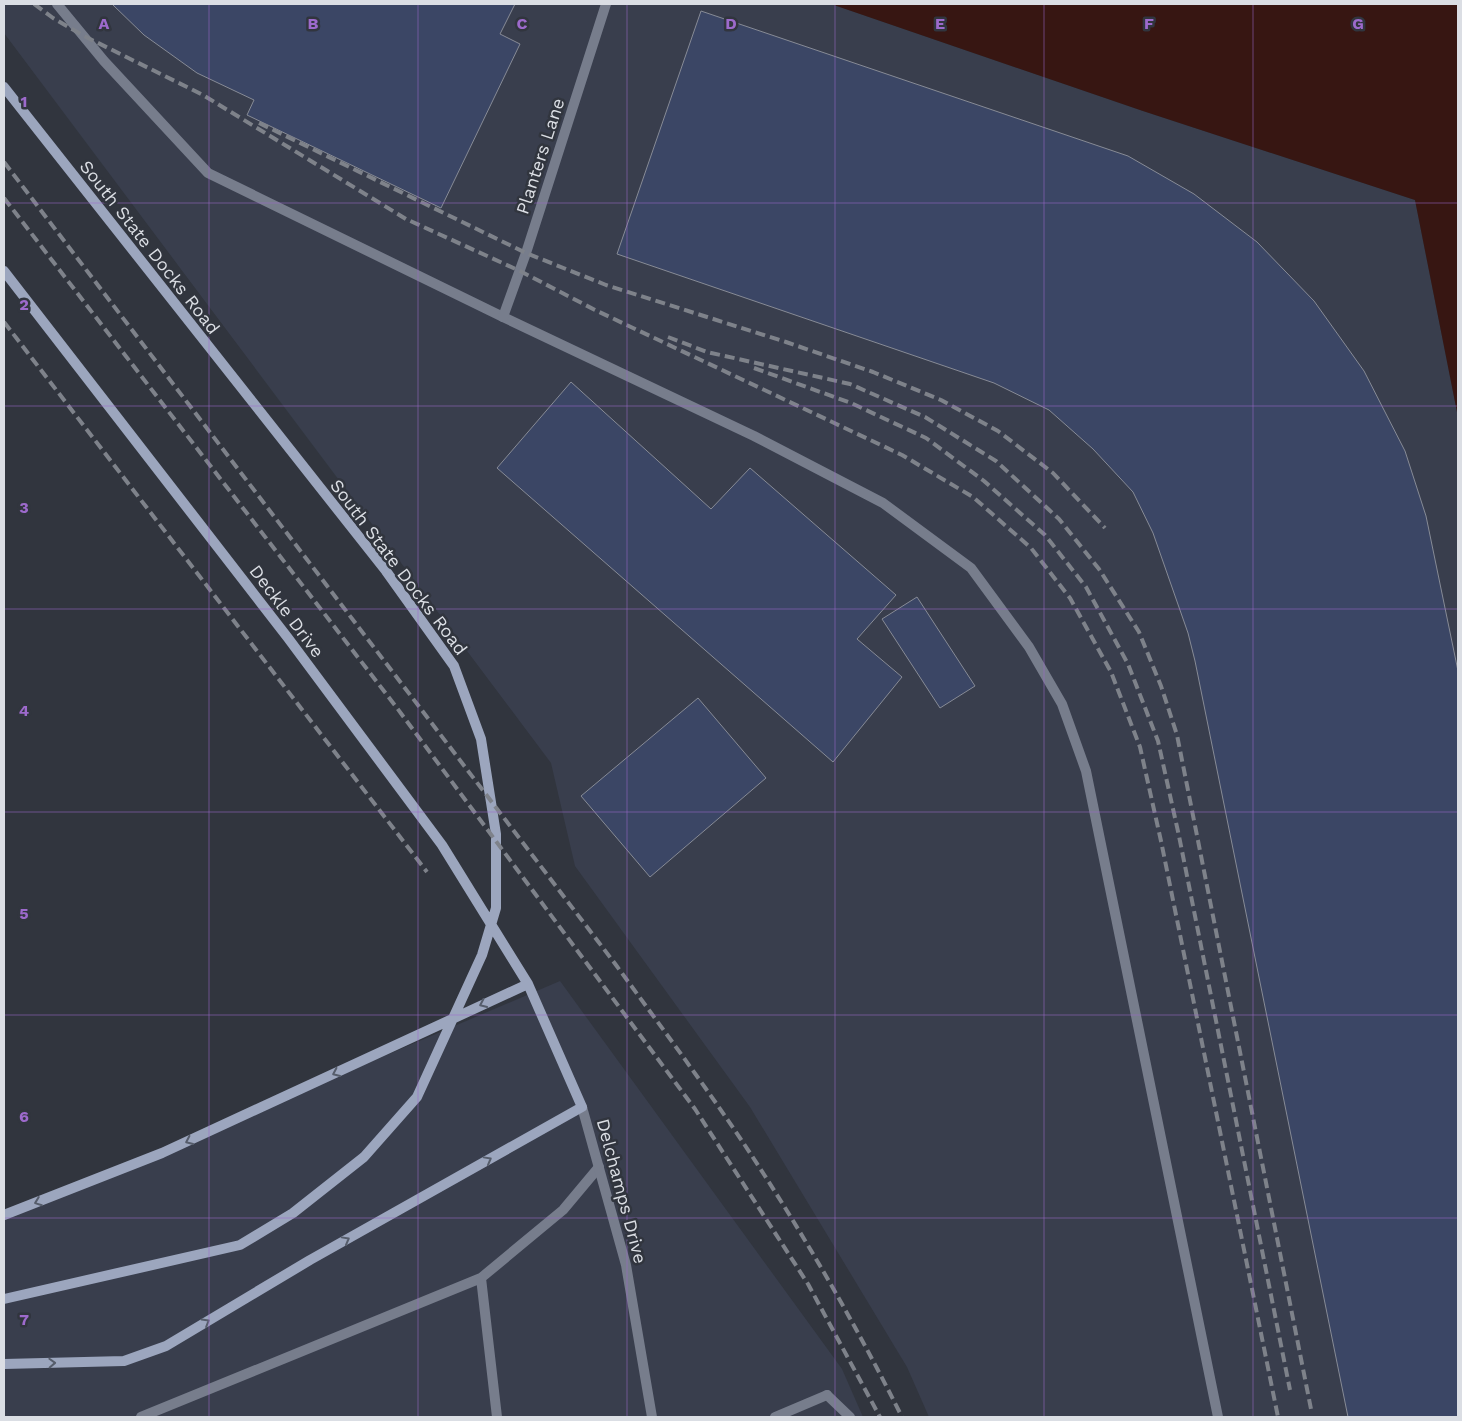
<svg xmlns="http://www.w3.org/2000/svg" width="1462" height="1421" viewBox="0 0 1462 1421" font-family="'Work Sans',sans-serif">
<rect width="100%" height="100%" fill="#31353e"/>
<path fill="#393e4d" d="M 4,4 L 831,4 L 1143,111 L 1415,200 L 1458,417 L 1458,1417 L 929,1417 L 907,1367 L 750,1107 L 575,866 L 551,763 L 4,33 Z
M 560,981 L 842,1369 L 863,1417 L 4,1417 L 4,1218 Z"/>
<path fill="#371612" d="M 831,4 L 1458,4 L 1458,417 L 1415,200 L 1143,111 Z"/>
<path fill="#3b4665" stroke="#878b96" d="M 112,4 L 515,4 L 500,34 L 520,44 L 441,208 L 247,115 L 254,100 L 197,73 L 144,35 Z
M 701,11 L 1128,156 L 1194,194 L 1257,242 L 1314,301 L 1364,371 L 1405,451 L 1426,516 L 1458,671 L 1458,1417 L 1348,1417 L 1195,661 L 1188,633 L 1153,533 L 1133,492 L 1093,449 L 1049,410 L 994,383 L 617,254 Z
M 571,382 L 711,509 L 750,468 L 896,595 L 857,639 L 902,677 L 833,762 L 497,468 Z
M 917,597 L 975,686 L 940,708 L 882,619 Z
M 698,698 L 766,778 L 650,877 L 581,796 Z"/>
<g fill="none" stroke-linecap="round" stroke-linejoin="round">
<path stroke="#777d8c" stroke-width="10" d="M 57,4 L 104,61 L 208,173 L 503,317 L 754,436 L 883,503 L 971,568 L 1029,647 L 1062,704 L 1086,771 L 1218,1417
M 481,1278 L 497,1417
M 827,1395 L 850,1417
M 141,1417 L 481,1278 L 563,1210 L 599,1167"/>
<path stroke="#777d8c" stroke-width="10" d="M 503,317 L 526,253 L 606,4
M 582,1107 L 626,1265 L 652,1417
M 775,1417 L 827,1395"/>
<path stroke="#9ca6be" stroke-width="10" d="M 4,87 L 386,571 L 454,666 L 481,739 L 496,834 L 496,908 L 482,955 L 417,1097 L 364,1157 L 293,1213 L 240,1245 L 4,1299
M 4,271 L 288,638 L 442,845 L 528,984 L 582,1107 L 310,1260 L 166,1346 L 124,1361 L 4,1364
M 4,1215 L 162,1153 L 528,984"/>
<path stroke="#7e828a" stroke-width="4" stroke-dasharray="10 5" stroke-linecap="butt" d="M 34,4 L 53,18 L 84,36 L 203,95 L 406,219 L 520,271 L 595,310 L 902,455 L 973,497 L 1031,548 L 1070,598 L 1111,672 L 1140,747 L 1161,841 L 1278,1417
M 259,123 L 526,253 L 606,285 L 786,342 L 873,372 L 941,400 L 998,431 L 1053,473 L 1105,528
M 4,162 L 616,965 C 667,1035 719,1104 765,1176 C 815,1254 861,1335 902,1417
M 4,198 L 397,708 L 695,1109 L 808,1284 L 880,1417
M 4,322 L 427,872
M 668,337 L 707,352 L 850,384 L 925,417 L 996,461 L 1059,519 L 1099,569 L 1139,632 L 1161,686 L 1177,735 L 1311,1409
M 754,368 L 851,403 L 926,438 L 984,481 L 1045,535 L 1086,587 L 1128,664 L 1158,741 L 1179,836 L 1290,1390"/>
</g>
<defs><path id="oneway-chevron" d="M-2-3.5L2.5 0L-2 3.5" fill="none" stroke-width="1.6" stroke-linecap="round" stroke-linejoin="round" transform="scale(1.25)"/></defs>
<g stroke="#565d6b">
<use href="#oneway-chevron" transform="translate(483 1004) rotate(155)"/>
<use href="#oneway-chevron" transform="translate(336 1073) rotate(155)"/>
<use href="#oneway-chevron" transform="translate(189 1141) rotate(155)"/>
<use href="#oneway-chevron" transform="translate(488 1160) rotate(-29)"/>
<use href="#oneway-chevron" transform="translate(38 1202) rotate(159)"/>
<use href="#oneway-chevron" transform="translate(346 1240) rotate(-29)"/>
<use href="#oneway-chevron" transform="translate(206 1322) rotate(-31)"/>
<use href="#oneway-chevron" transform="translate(52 1363) rotate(-2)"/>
</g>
<path fill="none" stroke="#9d6acc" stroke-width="1" stroke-opacity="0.55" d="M 209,4 L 209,1417M 418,4 L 418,1417M 627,4 L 627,1417M 835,4 L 835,1417M 1044,4 L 1044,1417M 1253,4 L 1253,1417M 4,203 L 1458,203M 4,406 L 1458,406M 4,609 L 1458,609M 4,812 L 1458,812M 4,1015 L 1458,1015M 4,1218 L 1458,1218"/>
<g text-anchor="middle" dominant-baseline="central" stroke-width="5" stroke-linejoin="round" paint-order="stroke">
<g font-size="18" fill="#dbdee4" stroke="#31353e">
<text transform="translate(540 156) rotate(-72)">Planters Lane</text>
<text transform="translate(150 247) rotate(52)">South State Docks Road</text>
<text transform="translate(399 567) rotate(53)">South State Docks Road</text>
<text transform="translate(287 611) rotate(53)">Deckle Drive</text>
<text transform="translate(622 1191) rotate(75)">Delchamps Drive</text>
</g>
</g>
<g font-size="16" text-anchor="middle" font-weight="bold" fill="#9d6acc" stroke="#31353e" stroke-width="5" stroke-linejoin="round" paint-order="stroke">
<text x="104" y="29">A</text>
<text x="313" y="29">B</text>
<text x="522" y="29">C</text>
<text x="731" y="29">D</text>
<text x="940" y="29">E</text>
<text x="1149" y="29">F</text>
<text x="1358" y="29">G</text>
<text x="24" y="107">1</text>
<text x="24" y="310">2</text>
<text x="24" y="513">3</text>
<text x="24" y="716">4</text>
<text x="24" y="919">5</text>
<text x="24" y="1122">6</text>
<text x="24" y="1325">7</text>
</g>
<rect width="1462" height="1421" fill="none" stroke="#dbdee4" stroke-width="10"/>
</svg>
